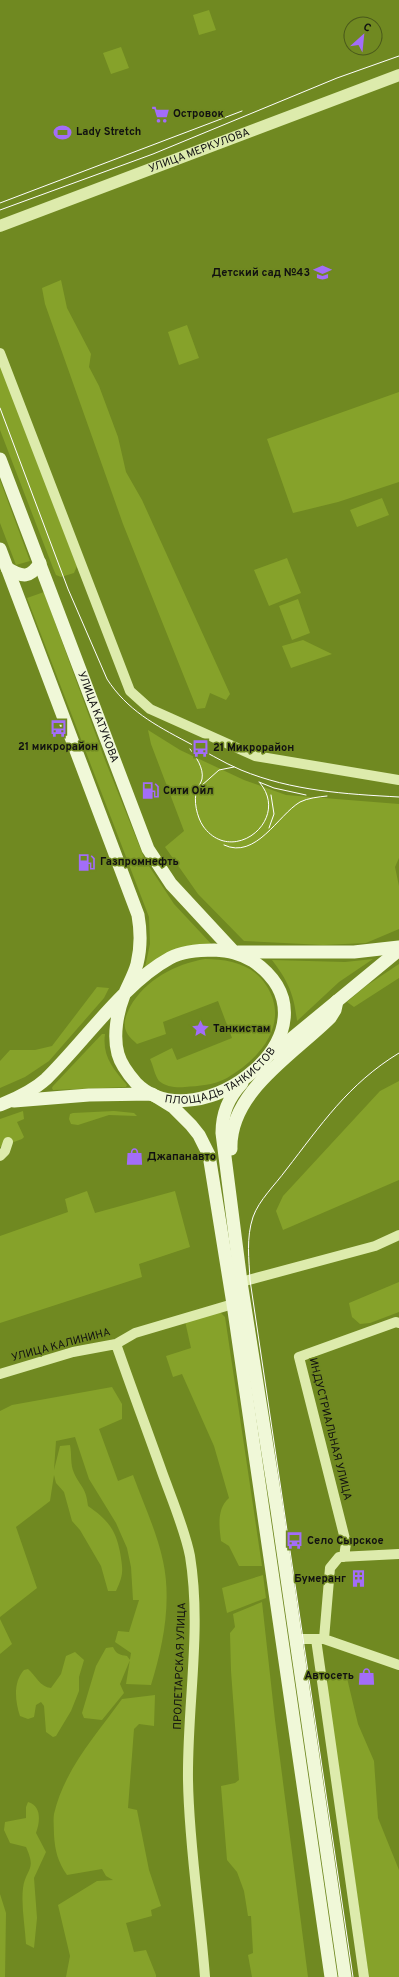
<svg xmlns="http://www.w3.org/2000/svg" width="399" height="1977" viewBox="0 0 399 1977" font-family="Overpass,sans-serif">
<rect width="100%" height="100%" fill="#708921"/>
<path fill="#86a22a" d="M 209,10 L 216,30 L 199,35 L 193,15 Z
M 121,47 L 129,68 L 111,74 L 103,53 Z
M 61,280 L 67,308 L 91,354 L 89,367 L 99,386 L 118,437 L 126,472 L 142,500 L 230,694 L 226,700 L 210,693 L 205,708 L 197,709 L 123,524 L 45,304 L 42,288 Z
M 187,325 L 199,358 L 179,365 L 168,332 Z
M 0,365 L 77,566 L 74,573 L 61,577 L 56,575 L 53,568 L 0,430 Z
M 399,392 L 399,482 L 338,502 L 293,513 L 267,439 Z
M 0,480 L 30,561 L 16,565 L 0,523 Z
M 382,498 L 389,515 L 357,527 L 350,510 Z
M 287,558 L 301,593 L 269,606 L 254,570 Z
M 44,592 L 105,760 L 145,860 L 174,904 L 215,948 L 144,972 L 150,944 L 149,917 L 27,598 Z
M 298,599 L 310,633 L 292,640 L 279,606 Z
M 303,640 L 332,654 L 291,668 L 282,646 Z
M 148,730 L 180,750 L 244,780 L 286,795 L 399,804 L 399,858 L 395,867 L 399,886 L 399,929 L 366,943 L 323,945 L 244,941 L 198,894 L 165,847 L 184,831 L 151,744 Z
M 205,959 C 228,959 253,964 266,985 C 291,1023 260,1059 227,1078 C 215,1085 198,1086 185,1087 C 177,1088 166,1087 159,1081 C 155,1076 153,1065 150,1059 L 172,1048 L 177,1060 L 232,1038 L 218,1001 L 163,1022 L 166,1034 L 137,1044 C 134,1041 129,1037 127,1033 C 122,1024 126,1015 130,1007 C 145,980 175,964 205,959 Z
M 373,959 L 339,982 L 297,1021 C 294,994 288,981 272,960 L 345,962 Z
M 399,964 L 399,978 L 354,1007 L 347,1002 L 366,986 Z
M 97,987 L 109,988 L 104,998 L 49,1061 L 25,1077 L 0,1088 L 0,1061 L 10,1050 L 35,1050 L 52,1046 Z
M 102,1034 L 105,1034 C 102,1056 113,1069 127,1085 L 126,1087 L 53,1090 L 52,1088 L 53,1086 Z
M 399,1081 L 399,1180 L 283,1230 L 276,1211 L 283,1196 L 380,1091 Z
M 23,1111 L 24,1119 L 17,1122 L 24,1137 L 22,1139 L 0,1147 L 0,1119 Z
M 114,1111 L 134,1113 L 137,1116 L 109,1115 L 78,1125 L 71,1124 L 69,1119 L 70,1114 L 73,1113 Z
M 87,1191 L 95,1213 L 175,1191 L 190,1247 L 139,1264 L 142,1277 L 0,1323 L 0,1236 L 68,1212 L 65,1199 Z
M 399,1282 L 399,1312 L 370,1323 L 360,1324 L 352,1317 L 349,1303 Z
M 220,1312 L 225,1317 L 262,1566 L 239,1566 L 229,1546 L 221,1541 C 219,1526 217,1508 229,1498 L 214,1446 L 182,1374 L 173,1377 L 166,1356 L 191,1348 L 185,1321 Z
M 112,1387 L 122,1404 L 122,1419 L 99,1429 L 118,1481 L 133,1475 C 143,1503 157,1532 163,1561 C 172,1602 163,1646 151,1685 L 126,1684 L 131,1653 L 115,1642 L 118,1631 L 129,1632 L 139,1600 L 133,1600 L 131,1567 L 127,1548 L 116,1523 L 89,1479 L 75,1437 L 56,1441 L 54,1470 L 60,1446 L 70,1445 C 72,1455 70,1464 74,1473 C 81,1488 86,1487 88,1506 C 107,1519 116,1530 120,1552 C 123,1570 124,1574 116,1591 L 108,1591 L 101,1566 L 80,1530 L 72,1521 L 64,1492 L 56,1483 L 54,1475 L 50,1501 L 16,1527 L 37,1588 L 0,1617 L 0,1411 L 12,1405 Z
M 263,1575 L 266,1598 L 227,1613 L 222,1588 Z
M 262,1602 L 275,1720 L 308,1977 L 252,1977 L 248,1955 L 253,1953 L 251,1916 L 248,1916 L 244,1891 L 237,1872 L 227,1860 L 221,1786 L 235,1783 L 239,1780 L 231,1671 L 230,1633 L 235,1627 L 233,1614 Z
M 0,1619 L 12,1644 L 0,1654 Z
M 113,1647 C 116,1654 120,1655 127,1656 L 130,1660 L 120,1684 L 124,1693 L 102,1720 L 84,1718 L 82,1713 L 96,1666 L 106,1648 Z
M 75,1652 L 84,1660 L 79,1677 L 79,1691 L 71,1711 L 56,1736 L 53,1737 L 46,1732 L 44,1706 L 41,1702 L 36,1705 L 34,1717 L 28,1719 L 20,1716 C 15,1701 13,1682 24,1670 L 28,1669 C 36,1676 40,1687 51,1688 L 61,1674 L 66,1656 Z
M 347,1678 L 358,1724 L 374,1761 L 378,1818 L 399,1870 L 399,1977 L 369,1977 L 327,1688 L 328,1679 Z
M 155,1695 L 154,1726 L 139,1724 L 134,1729 L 128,1808 L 137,1810 L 149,1870 L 161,1906 L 151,1910 L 152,1916 L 126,1923 L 134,1952 L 146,1950 L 156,1975 L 156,1977 L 66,1977 L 70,1956 L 58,1905 L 97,1881 L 113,1880 L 106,1876 L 102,1869 L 67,1875 C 58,1862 55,1851 54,1835 C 54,1828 53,1820 54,1814 C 64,1770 96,1735 122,1699 Z
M 28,1802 C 42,1806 40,1822 36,1833 L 46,1852 L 34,1878 L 37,1918 L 34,1948 L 26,1944 C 25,1926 21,1906 23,1888 C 26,1868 37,1871 26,1847 L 10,1843 L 4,1830 L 5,1822 L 26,1818 L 26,1807 Z
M 0,1894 L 6,1913 L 5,1977 L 0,1977 Z"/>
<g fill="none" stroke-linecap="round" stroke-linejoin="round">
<path stroke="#ddebac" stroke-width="10" d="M 0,353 L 130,691 L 150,709 L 255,756 L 399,780
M 0,1156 L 5,1151 L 8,1142
M 241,1282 L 375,1246 L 399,1235
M 116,1344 C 131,1387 147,1430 162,1472 C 171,1497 185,1530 190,1556 C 202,1630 187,1705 188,1780 C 189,1846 200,1911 205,1977
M 0,1374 L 73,1352 L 116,1344 L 135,1333 L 233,1304
M 344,1557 L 346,1543 L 299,1357 L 396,1322 L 399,1323
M 296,1639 L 324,1639 L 399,1665
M 316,1639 L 364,1977
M 324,1639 L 330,1568 L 339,1557 L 399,1554"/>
<path stroke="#ddebac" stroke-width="12" id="s1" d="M 0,226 L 399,75"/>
<g stroke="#f0f8d8" stroke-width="13">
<path id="s2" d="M 0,459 L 148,849 L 171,884 L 234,952"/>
<path id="s3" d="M 0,549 L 138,915 C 141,932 141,948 137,964 C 134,975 128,985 124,995 C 117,1013 113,1036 118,1054 C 121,1065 129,1075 136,1083 C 197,1145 350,1029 253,961 C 240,953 229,951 214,950 C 199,950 183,951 170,958 C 124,983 84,1042 46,1079 C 34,1090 15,1099 0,1105"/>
<path d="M 7,568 C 23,578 30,578 40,563"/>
<path d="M 238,952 L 354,952 L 399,947"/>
<path d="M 274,1053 L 399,950"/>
<path d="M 242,1083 C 228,1098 222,1113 222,1133 L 241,1282 L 277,1510 L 345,1977"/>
<path d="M 14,1101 L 89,1095 L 152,1094 L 173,1107 L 191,1125 L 199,1135 L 209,1155 L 233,1304 L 331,1977"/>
<path d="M 231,1149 C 229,1092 294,1054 330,1018 L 335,1010 L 337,1001"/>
</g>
<path stroke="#fff" stroke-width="1" d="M 0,203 L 242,111
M 0,210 L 153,154 L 337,78 L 399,56
M 0,408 L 68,589 L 107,679 C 127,710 155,725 187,742 C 205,751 222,762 241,770 C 292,791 345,794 399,797
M 190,749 C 196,757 204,768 202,779 C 201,783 198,787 197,790 C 193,800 197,817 203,826 C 232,867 291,820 260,783
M 259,782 L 274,788 L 306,795
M 201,786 L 219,770 L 234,767
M 269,828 L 274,814 L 271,795
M 224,845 C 256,860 278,815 300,802 C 308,798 318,797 327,796
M 353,1977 L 250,1280 C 249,1259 246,1238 253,1217 C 259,1200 275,1185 286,1170 C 321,1125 348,1084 399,1053"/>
</g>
<defs>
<symbol id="supermarket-bare" viewBox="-9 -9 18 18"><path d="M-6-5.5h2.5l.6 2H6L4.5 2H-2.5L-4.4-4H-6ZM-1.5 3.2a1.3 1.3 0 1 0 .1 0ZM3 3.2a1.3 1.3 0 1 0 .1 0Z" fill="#a36df8" stroke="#708921" stroke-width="2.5" paint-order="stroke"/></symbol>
<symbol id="stadium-bare" viewBox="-9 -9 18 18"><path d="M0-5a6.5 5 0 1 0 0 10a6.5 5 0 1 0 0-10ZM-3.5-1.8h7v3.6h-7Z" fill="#a36df8" stroke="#708921" stroke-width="2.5" paint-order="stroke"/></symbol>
<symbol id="school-bare" viewBox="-9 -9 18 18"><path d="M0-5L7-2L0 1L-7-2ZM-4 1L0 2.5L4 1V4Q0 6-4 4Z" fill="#a36df8" stroke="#708921" stroke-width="2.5" paint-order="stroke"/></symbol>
<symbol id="bus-bare" viewBox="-9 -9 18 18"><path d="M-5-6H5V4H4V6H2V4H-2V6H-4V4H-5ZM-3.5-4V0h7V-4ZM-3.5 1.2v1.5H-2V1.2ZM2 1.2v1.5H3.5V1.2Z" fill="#a36df8" stroke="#708921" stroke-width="2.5" paint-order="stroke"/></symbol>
<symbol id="fuel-bare" viewBox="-9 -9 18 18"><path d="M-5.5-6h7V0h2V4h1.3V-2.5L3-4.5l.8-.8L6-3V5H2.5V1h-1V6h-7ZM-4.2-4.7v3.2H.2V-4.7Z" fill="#a36df8" stroke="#708921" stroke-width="2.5" paint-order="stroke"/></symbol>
<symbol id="sight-bare" viewBox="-9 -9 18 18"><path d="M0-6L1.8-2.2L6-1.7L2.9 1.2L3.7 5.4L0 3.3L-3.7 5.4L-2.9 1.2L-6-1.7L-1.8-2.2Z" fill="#a36df8" stroke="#708921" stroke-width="2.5" paint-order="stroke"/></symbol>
<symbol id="shop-bare" viewBox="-9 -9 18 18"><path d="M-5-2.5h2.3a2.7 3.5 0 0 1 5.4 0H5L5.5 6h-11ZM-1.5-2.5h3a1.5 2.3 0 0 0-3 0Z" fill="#a36df8" stroke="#708921" stroke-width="2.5" paint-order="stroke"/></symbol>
<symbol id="building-bare" viewBox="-9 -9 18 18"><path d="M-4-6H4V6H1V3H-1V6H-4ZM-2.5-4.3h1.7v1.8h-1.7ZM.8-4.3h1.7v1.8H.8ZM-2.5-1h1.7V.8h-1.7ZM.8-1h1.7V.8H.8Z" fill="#a36df8" stroke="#708921" stroke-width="2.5" paint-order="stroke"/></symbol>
</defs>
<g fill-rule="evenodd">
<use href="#supermarket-bare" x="148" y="102" width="25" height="25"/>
<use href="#stadium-bare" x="50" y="120" width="25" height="25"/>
<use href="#school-bare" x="310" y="260" width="25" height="25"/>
<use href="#bus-bare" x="46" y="716" width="25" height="25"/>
<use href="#bus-bare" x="188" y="736" width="25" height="25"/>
<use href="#fuel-bare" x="138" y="778" width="25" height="25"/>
<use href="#fuel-bare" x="74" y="850" width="25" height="25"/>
<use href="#sight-bare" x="188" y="1016" width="25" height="25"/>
<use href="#shop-bare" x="122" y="1144" width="25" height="25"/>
<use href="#bus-bare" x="282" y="1528" width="25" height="25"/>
<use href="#building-bare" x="346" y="1566" width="25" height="25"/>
<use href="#shop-bare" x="354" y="1664" width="25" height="25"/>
</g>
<g text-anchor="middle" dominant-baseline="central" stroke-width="3" stroke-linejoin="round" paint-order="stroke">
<g font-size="11" font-weight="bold" fill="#111" stroke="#708921" text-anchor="start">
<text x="173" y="114">Островок</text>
<text x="76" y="132">Lady Stretch</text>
<text x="310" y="273" text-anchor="end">Детский сад №43</text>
<text x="58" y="747" text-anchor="middle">21 микрорайон</text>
<text x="213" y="748">21 Микрорайон</text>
<text x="163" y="791">Сити Ойл</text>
<text x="100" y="862">Газпромнефть</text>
<text x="213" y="1029">Танкистам</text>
<text x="147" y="1157">Джапанавто</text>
<text x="307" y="1541">Село Сырское</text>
<text x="346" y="1579" text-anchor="end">Бумеранг</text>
<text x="354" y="1676" text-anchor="end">Автосеть</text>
</g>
<g font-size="11" fill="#111" stroke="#708921">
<text stroke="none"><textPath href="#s1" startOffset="213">УЛИЦА МЕРКУЛОВА</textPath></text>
<text stroke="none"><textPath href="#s2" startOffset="276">УЛИЦА КАТУКОВА</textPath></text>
<text stroke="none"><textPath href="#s3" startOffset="665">ПЛОЩАДЬ ТАНКИСТОВ</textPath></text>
<text transform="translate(61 1345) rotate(-15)">УЛИЦА КАЛИНИНА</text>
<text transform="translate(330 1429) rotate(76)">ИНДУСТРИАЛЬНАЯ УЛИЦА</text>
<text transform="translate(180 1666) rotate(-88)">ПРОЛЕТАРСКАЯ УЛИЦА</text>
</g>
</g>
<g transform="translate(363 36) rotate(27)"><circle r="19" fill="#708921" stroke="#4a591b"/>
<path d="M0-3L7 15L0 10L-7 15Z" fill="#a36df8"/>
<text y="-6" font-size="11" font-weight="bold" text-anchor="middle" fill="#111111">С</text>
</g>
</svg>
